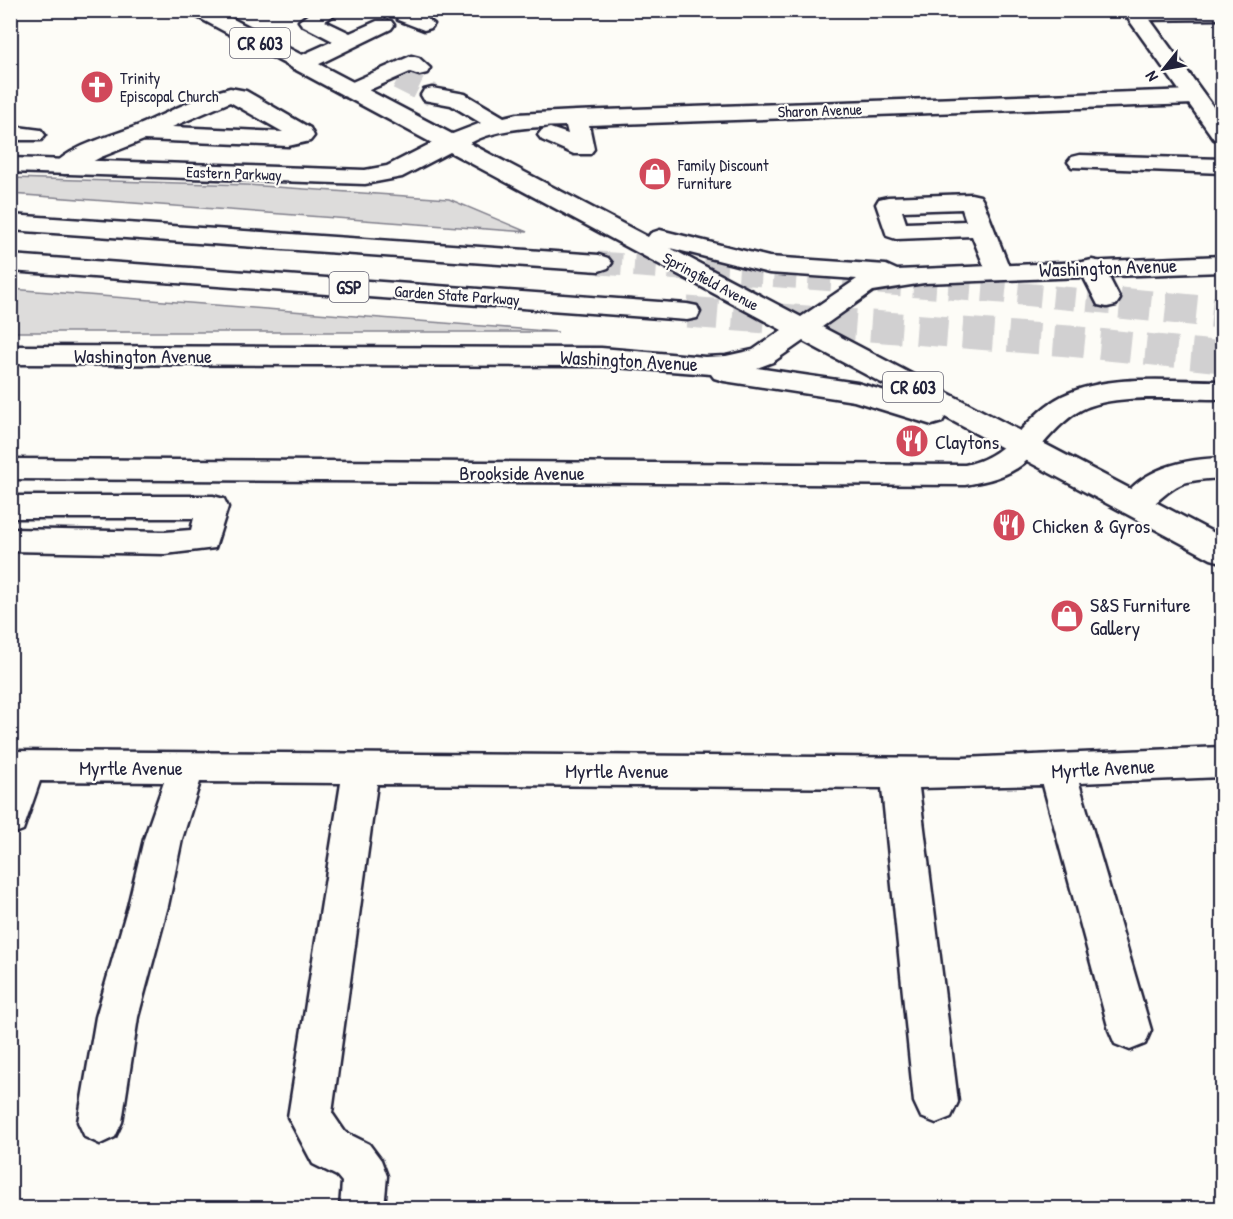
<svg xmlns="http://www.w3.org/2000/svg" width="1233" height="1219" viewBox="0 0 1233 1219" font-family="'Patrick Hand',sans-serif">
<rect width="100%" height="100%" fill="#fdfcf7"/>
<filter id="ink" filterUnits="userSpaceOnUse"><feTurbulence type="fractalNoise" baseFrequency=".0167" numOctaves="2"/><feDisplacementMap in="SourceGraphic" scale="12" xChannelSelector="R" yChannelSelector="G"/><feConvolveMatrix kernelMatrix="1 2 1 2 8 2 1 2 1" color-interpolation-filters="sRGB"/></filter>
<g filter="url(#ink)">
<path fill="#dddcdb" stroke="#807f8b" stroke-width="1.5" d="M 11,178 L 247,185 L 449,199 L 527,232 L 11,194 Z
M 11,289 L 558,332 L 11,332 Z"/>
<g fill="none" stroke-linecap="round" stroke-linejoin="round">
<path stroke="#d1d0d1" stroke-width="23" stroke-dasharray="23 12" stroke-linecap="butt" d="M 398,78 L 432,95"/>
<path stroke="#d1d0d1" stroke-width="23" stroke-dasharray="23 12" stroke-linecap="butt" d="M 599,263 L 1002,292 L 1136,305"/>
<path stroke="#d1d0d1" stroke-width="31" stroke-dasharray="31 15" stroke-linecap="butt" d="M 1120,303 L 1222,313
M 687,312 L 1069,341 L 1222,357"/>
<defs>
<path id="minor" d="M 314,10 L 342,10 L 325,21 L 350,33 L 377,21 L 391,21 L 394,25 L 391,29 L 309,69 L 293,69 L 290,64 L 293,59 L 333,41 L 302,25 L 299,21 Z
M 395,10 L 415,10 L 434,24 L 431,28 L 424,30 L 398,20 Z
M 1126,10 L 1222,10 L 1222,19 L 1134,20 L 1127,18 L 1124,14 Z
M 411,56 L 419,58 L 430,68 L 427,73 L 419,75 L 410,72 L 351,98 L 343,96 L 340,91 L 343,86 Z
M 230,88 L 246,91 L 310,128 L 314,136 L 310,141 L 288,146 L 144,140 L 101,157 L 73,172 L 65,174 L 57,172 L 53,167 C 68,145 120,134 144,123 C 173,110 199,96 230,88 ZM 230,102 L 283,132 L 172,127 Z
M 432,88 L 465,94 L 504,117 L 517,114 L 576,111 L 1194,90 L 1202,92 L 1205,97 L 1202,102 L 1194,104 L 589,125 L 594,149 L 590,154 L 574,154 L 542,140 L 538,135 L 542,130 L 550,128 L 568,134 L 566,126 C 539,127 512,127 486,136 C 471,141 458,152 442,148 L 438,143 L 442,138 L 481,123 L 451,105 L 424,100 L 421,95 L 424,90 Z
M 10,126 L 41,130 L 45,135 L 41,140 L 10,140 Z
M 1080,155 L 1222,159 L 1222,173 L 1072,167 L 1068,162 L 1072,157 Z
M 971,194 L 980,196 L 983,201 L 1011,272 L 1007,278 L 998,280 L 989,278 L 972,236 L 896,239 L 887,236 L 876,204 L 879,199 L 888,197 ZM 962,209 L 966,221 L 906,223 L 902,211 Z
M 1092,260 L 1101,262 L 1120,299 L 1116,305 L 1107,307 L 1098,305 L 1079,268 L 1083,262 Z
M 1222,381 L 1222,399 C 1183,400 1116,392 1081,410 C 1057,423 1044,446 1024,463 C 1007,477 986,481 965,485 L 10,479 L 10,459 L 965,465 C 1012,456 1023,416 1062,396 C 1109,373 1171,381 1222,381 Z
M 1222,458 L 1222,478 C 1210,479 1196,479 1184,483 C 1161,491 1149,519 1123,512 L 1119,504 C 1140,468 1184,459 1222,458 Z
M 10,496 L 213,496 L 224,499 L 228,507 L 215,548 L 165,554 L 10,551 L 10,529 L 165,532 L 191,530 L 194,518 L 10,518 Z
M 1222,747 L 1222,777 L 1079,783 L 1151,1030 L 1145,1044 L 1130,1050 L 1115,1044 L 1109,1030 L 1043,785 L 919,788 L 958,1102 L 951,1117 L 936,1123 L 921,1117 L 914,1102 L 882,788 L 377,784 L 332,1113 L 345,1132 L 369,1144 L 381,1160 L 387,1176 L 384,1208 L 340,1208 L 342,1182 L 337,1176 L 313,1164 L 288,1117 L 341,783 L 200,782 L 182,839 L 168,906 L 138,1017 L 122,1122 L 115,1137 L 100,1144 L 85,1137 L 78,1122 L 96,1017 L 128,906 L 144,839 L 164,782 L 40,781 L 23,830 L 10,835 L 10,751 L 963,758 Z"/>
<path id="major" d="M 189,10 L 216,10 L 648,237 L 651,233 L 660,230 L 769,257 L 886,265 L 897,270 L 1222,256 L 1222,272 L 924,283 L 873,291 L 822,327 L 1222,537 L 1222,562 L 1211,559 L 945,417 L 942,422 L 932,425 L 854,401 L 724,381 L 714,378 L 711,374 L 601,366 L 10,364 L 10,346 L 601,348 L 705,357 L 726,356 L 753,350 L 782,330 L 450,152 L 402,177 L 365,184 L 10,172 L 10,158 L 365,170 L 387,166 L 432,143 L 192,14 ZM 670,248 L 769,273 L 857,279 L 801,317 ZM 803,341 L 910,398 L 857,383 L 757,368 L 773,362 Z
M 1122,10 L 1143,10 L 1222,119 L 1222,141 L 1214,139 Z"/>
<path id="highway" d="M 10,215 L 599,255 L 608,258 L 612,263 L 608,268 L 599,271 L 10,230 Z
M 10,255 L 687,304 L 697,306 L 700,312 L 697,318 L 687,320 L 10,271 Z"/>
</defs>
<use href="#minor" stroke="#22223b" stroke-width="5"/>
<use href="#major" stroke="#22223b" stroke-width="5"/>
<use href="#highway" stroke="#22223b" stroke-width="5"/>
<use href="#minor" fill="#fdfcf7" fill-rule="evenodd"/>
<use href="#major" fill="#fdfcf7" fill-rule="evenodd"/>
<use href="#highway" fill="#fdfcf7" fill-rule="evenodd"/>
</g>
</g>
<defs>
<symbol id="church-disc" viewBox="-11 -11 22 22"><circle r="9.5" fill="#d1495b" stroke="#fdfcf7"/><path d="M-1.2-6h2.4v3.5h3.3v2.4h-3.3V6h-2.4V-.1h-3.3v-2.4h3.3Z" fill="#fff"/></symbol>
<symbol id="shop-disc" viewBox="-11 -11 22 22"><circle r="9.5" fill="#d1495b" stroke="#fdfcf7"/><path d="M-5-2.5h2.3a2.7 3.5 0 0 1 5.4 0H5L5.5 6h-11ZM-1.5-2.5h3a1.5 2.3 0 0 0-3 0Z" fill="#fff"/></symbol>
<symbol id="restaurant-disc" viewBox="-11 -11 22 22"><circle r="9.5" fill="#d1495b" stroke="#fdfcf7"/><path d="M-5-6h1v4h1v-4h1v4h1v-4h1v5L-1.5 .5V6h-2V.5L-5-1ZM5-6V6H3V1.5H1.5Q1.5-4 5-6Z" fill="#fff"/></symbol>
</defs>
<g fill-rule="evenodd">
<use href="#church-disc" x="78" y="68" width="38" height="38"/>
<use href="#shop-disc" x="636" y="155" width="38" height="38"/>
<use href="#restaurant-disc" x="893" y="422" width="38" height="38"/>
<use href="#restaurant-disc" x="990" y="506" width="38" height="38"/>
<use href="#shop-disc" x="1048" y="597" width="38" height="38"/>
</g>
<g text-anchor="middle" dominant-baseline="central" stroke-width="4.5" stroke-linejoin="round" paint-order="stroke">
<g font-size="16" fill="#22223b" stroke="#fdfcf7" text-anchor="start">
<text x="120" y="78">Trinity<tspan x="120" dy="18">Episcopal Church</tspan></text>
<text x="678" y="165">Family Discount<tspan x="678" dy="18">Furniture</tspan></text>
</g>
<g font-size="16" fill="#22223b" stroke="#fdfcf7">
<text transform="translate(820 110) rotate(-2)">Sharon Avenue</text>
<text transform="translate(234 173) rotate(2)">Eastern Parkway</text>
<text transform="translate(711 281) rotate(28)">Springfield Avenue</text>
<text transform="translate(457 295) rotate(4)">Garden State Parkway</text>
</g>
<g fill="#fdfcf7" stroke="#646373" stroke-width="1.5">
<rect x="230" y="28" width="60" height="30" rx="4.5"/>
<rect x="329.5" y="272" width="39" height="30" rx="4.5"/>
<rect x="883" y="372" width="60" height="30" rx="4.5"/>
</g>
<g font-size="18" font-weight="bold" fill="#22223b">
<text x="260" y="43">CR 603</text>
<text x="349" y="287">GSP</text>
<text x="913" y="387">CR 603</text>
</g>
<g font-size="20" fill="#22223b" stroke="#fdfcf7">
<text transform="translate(1108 267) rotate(-2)">Washington Avenue</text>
<text x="143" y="355">Washington Avenue</text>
<text transform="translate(629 360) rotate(3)">Washington Avenue</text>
<text x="522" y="472">Brookside Avenue</text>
<text x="131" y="767">Myrtle Avenue</text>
<text transform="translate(1103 768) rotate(-3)">Myrtle Avenue</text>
<text x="617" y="770">Myrtle Avenue</text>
</g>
<g font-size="20" fill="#22223b" stroke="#fdfcf7" text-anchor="start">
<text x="935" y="441">Claytons</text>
<text x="1032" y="525">Chicken &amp; Gyros</text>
<text x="1090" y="604">S&amp;S Furniture<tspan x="1090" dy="23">Gallery</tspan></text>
</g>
</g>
<rect width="1233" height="1219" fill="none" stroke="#fdfcf7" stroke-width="36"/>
<rect x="18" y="18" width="1197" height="1183" fill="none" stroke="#22223b" stroke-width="2" filter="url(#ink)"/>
<g transform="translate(1164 69) rotate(239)" stroke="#fdfcf7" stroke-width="4.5" paint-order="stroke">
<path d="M0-4.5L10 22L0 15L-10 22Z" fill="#22223b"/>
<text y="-9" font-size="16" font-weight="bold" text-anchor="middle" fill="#22223b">N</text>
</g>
</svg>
